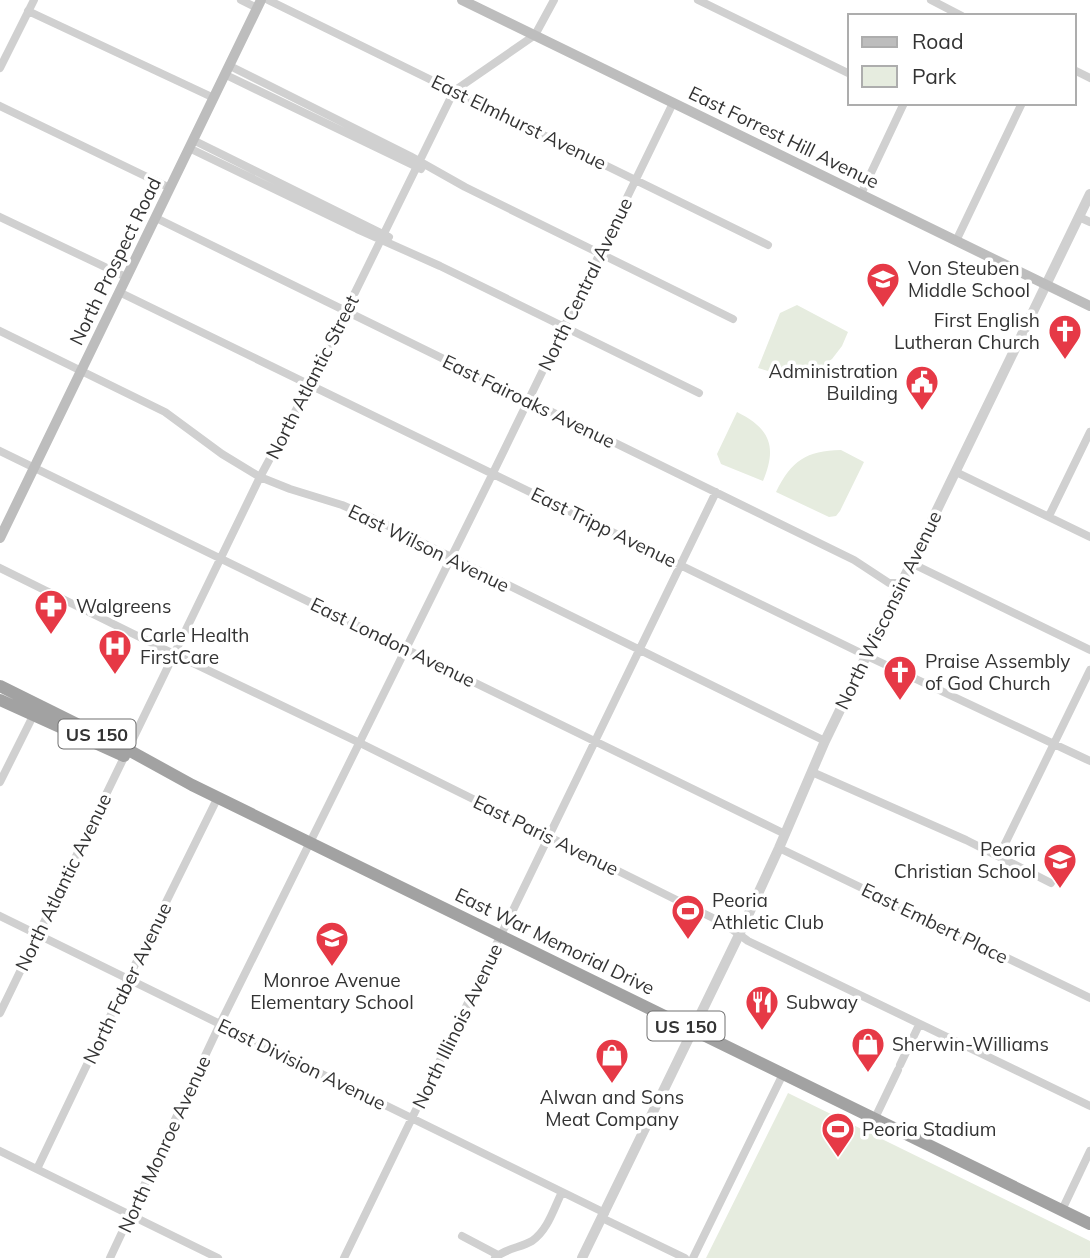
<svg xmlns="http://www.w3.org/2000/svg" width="1090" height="1258" viewBox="0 0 1090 1258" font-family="Mulish,sans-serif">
<rect width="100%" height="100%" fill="#fff"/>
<path fill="#e6ecdf" d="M 797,305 L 848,332 L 842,346 L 832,359 L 809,375 L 782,375 L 758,368 L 780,313 Z
M 737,412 C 771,429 777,447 763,481 L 721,464 L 717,454 Z
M 841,450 L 864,462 L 840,511 L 836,516 L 829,517 L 776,492 C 792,460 806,451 841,450 Z
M 788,1093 L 1090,1241 L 1090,1258 L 706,1258 Z"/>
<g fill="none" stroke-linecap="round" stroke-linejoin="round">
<path stroke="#d0d0d0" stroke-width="8" d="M 241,0 L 257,8
M 268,0 L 768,245
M 698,0 L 850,74
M 931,0 L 962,16
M 28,11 L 214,98
M 230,66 L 410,156 L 465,187 L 733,319
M 0,68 L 34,0
M 1074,70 L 1090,78
M 226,75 L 421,169
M 0,106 L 170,188
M 193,140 L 389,237
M 189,148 L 357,229 L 440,266 L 699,393
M 861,194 L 904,103
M 0,217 L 126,277
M 1079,217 L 1090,222
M 156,218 L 854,560 L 889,583 L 901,583
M 956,241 L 1022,103
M 119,292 L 867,656 L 1090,761
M 0,331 L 165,412 L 222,454 L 260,477 L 290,489 L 342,505 L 370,517 L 825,741
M 0,451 L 785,834
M 956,472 L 1090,537
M 1049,516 L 1090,432
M 911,563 L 1090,650
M 0,568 L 174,654 L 360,743 L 725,924 L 748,941 L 1090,1106
M 812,772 L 966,840 L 1051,883
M 0,782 L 33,716
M 779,848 L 1090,998
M 999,856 L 1090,670
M 0,916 L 605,1213
M 0,1013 L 260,477 L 310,384 L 454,91 L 535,35 L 554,0
M 900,1065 L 919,1025
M 875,1118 L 898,1070
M 0,1151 L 218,1258
M 37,1169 L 128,979 L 218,797
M 1062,1210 L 1090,1151
M 602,1218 L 685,1258
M 462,1236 L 498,1255
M 110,1258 L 220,1024 L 493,473 L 673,103
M 344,1258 L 716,492
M 495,1258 C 506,1248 520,1248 532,1241 C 548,1230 554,1208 562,1192
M 693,1258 L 783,1074"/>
<path stroke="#d0d0d0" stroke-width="10" d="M 582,1258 L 739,935 L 779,848 L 825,741 L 1090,194"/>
<path stroke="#bdbdbd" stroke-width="10" d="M 462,0 L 1090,306
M 0,538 L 261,0"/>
<path stroke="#a2a2a2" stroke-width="12" d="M 0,686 L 123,747 L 192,785 L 1090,1224
M 0,700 L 124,756"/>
</g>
<defs>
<symbol id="school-pin" viewBox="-11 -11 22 30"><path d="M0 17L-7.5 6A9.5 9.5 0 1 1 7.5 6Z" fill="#e63946" stroke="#fff"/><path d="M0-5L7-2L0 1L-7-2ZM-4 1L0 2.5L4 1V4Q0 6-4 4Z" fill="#fff"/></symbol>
<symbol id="church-pin" viewBox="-11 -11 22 30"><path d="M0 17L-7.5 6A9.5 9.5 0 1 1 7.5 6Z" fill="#e63946" stroke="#fff"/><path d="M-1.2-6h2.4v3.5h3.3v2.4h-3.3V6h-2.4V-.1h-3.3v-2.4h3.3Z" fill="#fff"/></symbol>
<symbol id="civic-pin" viewBox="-11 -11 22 30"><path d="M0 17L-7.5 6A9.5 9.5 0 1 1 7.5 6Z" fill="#e63946" stroke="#fff"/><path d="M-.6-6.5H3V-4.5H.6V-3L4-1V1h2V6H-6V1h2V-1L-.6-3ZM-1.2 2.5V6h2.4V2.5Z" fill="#fff"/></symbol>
<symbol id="pharmacy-pin" viewBox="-11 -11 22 30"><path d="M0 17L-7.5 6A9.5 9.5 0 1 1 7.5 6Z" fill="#e63946" stroke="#fff"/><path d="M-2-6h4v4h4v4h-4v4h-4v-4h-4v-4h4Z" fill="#fff"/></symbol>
<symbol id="hospital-pin" viewBox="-11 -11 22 30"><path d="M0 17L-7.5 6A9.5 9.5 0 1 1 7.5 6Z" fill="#e63946" stroke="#fff"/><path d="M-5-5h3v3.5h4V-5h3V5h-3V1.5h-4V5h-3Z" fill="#fff"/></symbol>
<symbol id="stadium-pin" viewBox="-11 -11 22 30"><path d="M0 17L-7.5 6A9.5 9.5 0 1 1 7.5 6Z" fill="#e63946" stroke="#fff"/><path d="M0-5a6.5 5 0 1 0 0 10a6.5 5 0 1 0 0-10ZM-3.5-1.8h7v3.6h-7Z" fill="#fff"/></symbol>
<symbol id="restaurant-pin" viewBox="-11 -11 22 30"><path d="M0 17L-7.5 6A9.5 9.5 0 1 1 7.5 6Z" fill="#e63946" stroke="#fff"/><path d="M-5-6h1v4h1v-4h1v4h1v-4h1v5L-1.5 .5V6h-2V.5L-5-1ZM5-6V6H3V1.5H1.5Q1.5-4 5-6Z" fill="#fff"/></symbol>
<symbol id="shop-pin" viewBox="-11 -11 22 30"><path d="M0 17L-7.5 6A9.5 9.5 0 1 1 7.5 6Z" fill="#e63946" stroke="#fff"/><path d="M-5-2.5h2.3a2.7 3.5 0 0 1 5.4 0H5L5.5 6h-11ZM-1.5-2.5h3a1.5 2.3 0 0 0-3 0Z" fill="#fff"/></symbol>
</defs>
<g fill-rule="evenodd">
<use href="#school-pin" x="864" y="260" width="38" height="52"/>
<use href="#church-pin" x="1046" y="312" width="38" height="52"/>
<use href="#civic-pin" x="903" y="363" width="38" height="52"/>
<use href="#pharmacy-pin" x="32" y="587" width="38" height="52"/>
<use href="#hospital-pin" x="96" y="627" width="38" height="52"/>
<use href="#church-pin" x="881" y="653" width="38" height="52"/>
<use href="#school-pin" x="1041" y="841" width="38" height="52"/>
<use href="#stadium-pin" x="669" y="892" width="38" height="52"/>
<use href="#school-pin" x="313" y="919" width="38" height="52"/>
<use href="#restaurant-pin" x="743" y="983" width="38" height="52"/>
<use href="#shop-pin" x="849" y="1025" width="38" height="52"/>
<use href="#shop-pin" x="593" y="1036" width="38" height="52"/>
<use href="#stadium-pin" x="819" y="1110" width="38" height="52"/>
</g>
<g text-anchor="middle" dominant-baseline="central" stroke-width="7" stroke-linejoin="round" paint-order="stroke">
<g fill="#fff" stroke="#707070" stroke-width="2">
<rect x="58.5" y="719.5" width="77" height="29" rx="5"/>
<rect x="647.5" y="1011.5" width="77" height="29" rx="5"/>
</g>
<g font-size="18" font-weight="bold" fill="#333">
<text x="97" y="734">US 150</text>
<text x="686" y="1026">US 150</text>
</g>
<g font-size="19" fill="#333" stroke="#fff">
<text transform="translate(519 122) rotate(26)">East Elmhurst Avenue</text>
<text transform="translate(784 137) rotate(26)">East Forrest Hill Avenue</text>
<text transform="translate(115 261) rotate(-64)">North Prospect Road</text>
<text transform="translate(585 284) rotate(-64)">North Central Avenue</text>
<text transform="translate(312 377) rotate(-63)">North Atlantic Street</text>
<text transform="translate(529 401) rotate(26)">East Fairoaks Avenue</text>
<text transform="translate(604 527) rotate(26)">East Tripp Avenue</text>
<text transform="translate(429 548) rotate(26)">East Wilson Avenue</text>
<text transform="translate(888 610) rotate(-64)">North Wisconsin Avenue</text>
<text transform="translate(393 642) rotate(26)">East London Avenue</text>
<text transform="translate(546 835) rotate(26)">East Paris Avenue</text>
<text transform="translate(63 882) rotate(-64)">North Atlantic Avenue</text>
<text transform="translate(935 923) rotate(26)">East Embert Place</text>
<text transform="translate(555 941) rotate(26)">East War Memorial Drive</text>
<text transform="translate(127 983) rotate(-64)">North Faber Avenue</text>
<text transform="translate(457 1026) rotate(-64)">North Illinois Avenue</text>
<text transform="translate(302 1064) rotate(26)">East Division Avenue</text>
<text transform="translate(164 1144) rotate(-65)">North Monroe Avenue</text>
</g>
<g font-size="19" fill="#333" stroke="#fff" text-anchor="start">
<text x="908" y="268">Von Steuben<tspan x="908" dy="22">Middle School</tspan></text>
<text x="1040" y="320" text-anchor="end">First English<tspan x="1040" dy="22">Lutheran Church</tspan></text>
<text x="898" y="371" text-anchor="end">Administration<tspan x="898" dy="22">Building</tspan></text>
<text x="76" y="606">Walgreens</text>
<text x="140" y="635">Carle Health<tspan x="140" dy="22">FirstCare</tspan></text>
<text x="925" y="661">Praise Assembly<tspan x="925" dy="22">of God Church</tspan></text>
<text x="1036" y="849" text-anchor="end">Peoria<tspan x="1036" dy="22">Christian School</tspan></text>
<text x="712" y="900">Peoria<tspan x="712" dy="22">Athletic Club</tspan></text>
<text x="332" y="980" text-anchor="middle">Monroe Avenue<tspan x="332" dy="22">Elementary School</tspan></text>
<text x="786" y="1002">Subway</text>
<text x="892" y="1044">Sherwin-Williams</text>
<text x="612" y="1097" text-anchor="middle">Alwan and Sons<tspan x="612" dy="22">Meat Company</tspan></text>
<text x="862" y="1129">Peoria Stadium</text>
</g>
</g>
<rect x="848" y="14" width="228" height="91" fill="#ffffff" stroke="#adadad" stroke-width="2"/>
<rect x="862" y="37" width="35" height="10" fill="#bdbdbd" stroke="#adadad" stroke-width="2"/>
<text x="912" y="49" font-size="21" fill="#333333">Road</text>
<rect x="862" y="66" width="35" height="21" fill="#e6ecdf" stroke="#adadad" stroke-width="2"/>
<text x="912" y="84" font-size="21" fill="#333333">Park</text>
</svg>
